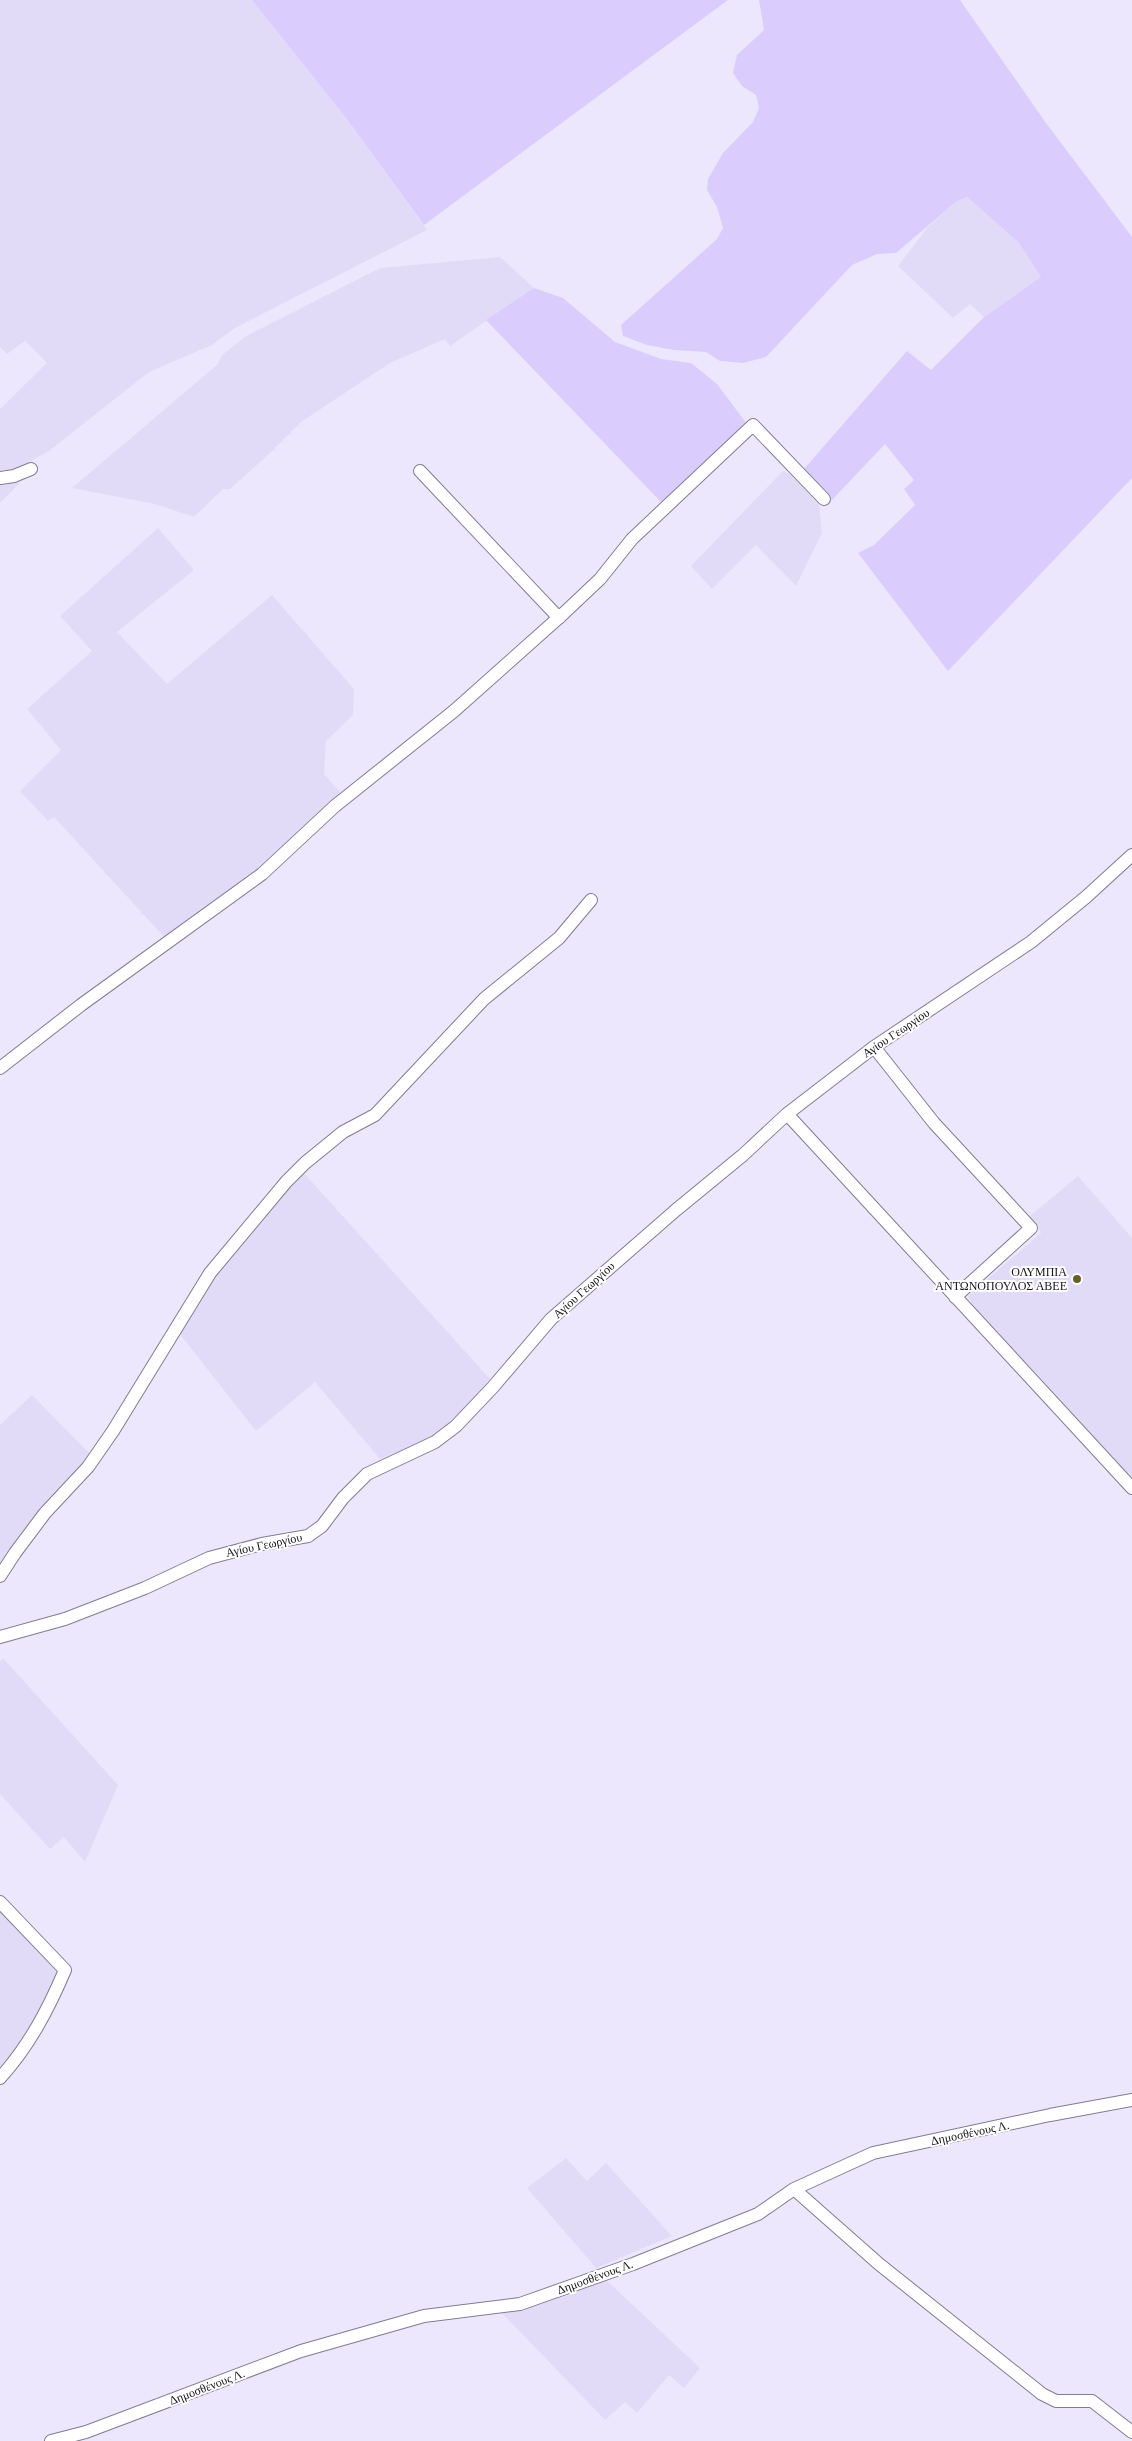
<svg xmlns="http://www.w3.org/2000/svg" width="1132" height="2441" viewBox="0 0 1132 2441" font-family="'Times New Roman',serif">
<rect width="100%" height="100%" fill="#ede7fd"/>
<path fill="#e2dbf8" d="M 0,0 L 252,0 L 346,118 L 427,230 L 235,328 L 212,345 L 149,372 L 49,451 L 12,471 L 0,473 L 0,409 L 47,363 L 25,341 L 7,354 L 0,347 Z
M 967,197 L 1019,243 L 1042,277 L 984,317 L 970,304 L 953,318 L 898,266 L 927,228 L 956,202 Z
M 500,257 L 534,288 L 450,346 L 445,339 L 390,363 L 301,422 L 269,454 L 230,489 L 223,489 L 194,517 L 155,504 L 72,488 L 218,364 L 221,356 L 246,336 L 380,268 Z
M 783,471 L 791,475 L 819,504 L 822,533 L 796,586 L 756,545 L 712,589 L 691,566 Z
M 17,481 L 20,483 L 0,503 L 0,485 Z
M 158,528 L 194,570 L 117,632 L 167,684 L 272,595 L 354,689 L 353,715 L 326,741 L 324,774 L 340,792 L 249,879 L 165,938 L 54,817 L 48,821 L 20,791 L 61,750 L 27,709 L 92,651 L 60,616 Z
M 302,1171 L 490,1379 L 466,1407 L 446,1425 L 424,1441 L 380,1459 L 315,1382 L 256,1431 L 179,1333 L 223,1261 Z
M 1078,1176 L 1132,1238 L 1132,1480 L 1039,1376 L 977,1313 L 968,1296 L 1041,1233 L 1030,1216 Z
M 32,1395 L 91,1455 L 3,1565 L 0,1562 L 0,1425 Z
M 3,1658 L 118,1785 L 85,1862 L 64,1837 L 50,1849 L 0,1794 L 0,1661 Z
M 0,1909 L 62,1971 L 43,2010 L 0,2071 Z
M 566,2158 L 587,2181 L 606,2163 L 672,2236 L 596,2268 L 527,2188 Z
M 603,2277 L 700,2368 L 684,2388 L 669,2375 L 637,2413 L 625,2402 L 605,2420 L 500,2311 Z"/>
<path fill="#dacdfd" d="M 252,0 L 728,0 L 424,225 L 346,118 Z
M 759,0 L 960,0 L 1046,123 L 1132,237 L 1132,478 L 948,671 L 858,553 L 874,545 L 915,505 L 904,489 L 914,480 L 885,444 L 832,500 L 804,469 L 907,351 L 931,370 L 984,317 L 1041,277 L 1019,243 L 967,197 L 956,202 L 896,253 L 877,254 L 852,265 L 766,357 L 743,363 L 720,361 L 706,352 L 674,350 L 647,345 L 623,336 L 621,325 L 717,239 L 723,228 L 717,207 L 707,190 L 708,179 L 723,153 L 753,122 L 759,108 L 756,95 L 742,86 L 733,73 L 737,55 L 764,30 Z
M 534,288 L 563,298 L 615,342 L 661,359 L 691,363 L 717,384 L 747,424 L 661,502 L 486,320 Z"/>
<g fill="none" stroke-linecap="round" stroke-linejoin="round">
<defs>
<path id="minor" d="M 420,471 L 559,618
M 0,478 L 14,476 L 31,469
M 874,1047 L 934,1123 L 1031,1228 L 955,1297
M 0,1068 L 81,1005 L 262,874 L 335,806 L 454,711 L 564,613 L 600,579 L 632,539 L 753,425 L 824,499
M 787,1114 L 1132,1488
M 0,1576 L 15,1553 L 45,1513 L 88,1467 L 113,1431 L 210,1273 L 286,1182 L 305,1163 L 343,1132 L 375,1115 L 484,999 L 559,938 L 591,900
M 0,1637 L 65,1619 L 145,1588 L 209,1558 L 262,1544 L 308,1536 L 322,1526 L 343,1498 L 367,1474 L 435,1442 L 456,1426 L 493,1387 L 551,1319 L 676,1210 L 743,1155 L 787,1114 L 874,1047 L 1031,942 L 1086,897 L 1132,855
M 0,1902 L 65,1970 C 48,2010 29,2046 0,2078
M 794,2189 L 879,2264 L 1042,2394 L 1056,2401 L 1092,2401 L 1132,2432
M 51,2441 L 86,2432 L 301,2351 L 424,2316 L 520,2304 L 633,2264 L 758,2214 L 794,2189 L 873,2153 L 1050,2115 L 1132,2100"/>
</defs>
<use href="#minor" stroke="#817c90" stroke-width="14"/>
<use href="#minor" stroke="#fff" stroke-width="12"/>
</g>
<circle fill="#695f2b" stroke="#fff" stroke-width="2" cx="1077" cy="1279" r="5"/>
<g text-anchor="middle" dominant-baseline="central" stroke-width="4" stroke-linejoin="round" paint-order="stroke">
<g font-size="12" fill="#16141b" stroke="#fff">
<text transform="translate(896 1033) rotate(-34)">Αγίου Γεωργίου</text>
<text transform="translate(584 1290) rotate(-42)">Αγίου Γεωργίου</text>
<text transform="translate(264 1545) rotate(-12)">Αγίου Γεωργίου</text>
<text transform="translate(970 2133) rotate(-12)">Δημοσθένους Λ.</text>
<text transform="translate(595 2277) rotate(-20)">Δημοσθένους Λ.</text>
<text transform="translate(207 2387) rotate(-21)">Δημοσθένους Λ.</text>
</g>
<g font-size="12" fill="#16141b" stroke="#fff" text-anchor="end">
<text x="1067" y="1272">ΟΛΥΜΠΙΑ<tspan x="1067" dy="14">ΑΝΤΩΝΟΠΟΥΛΟΣ ΑΒΕΕ</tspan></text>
</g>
</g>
</svg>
